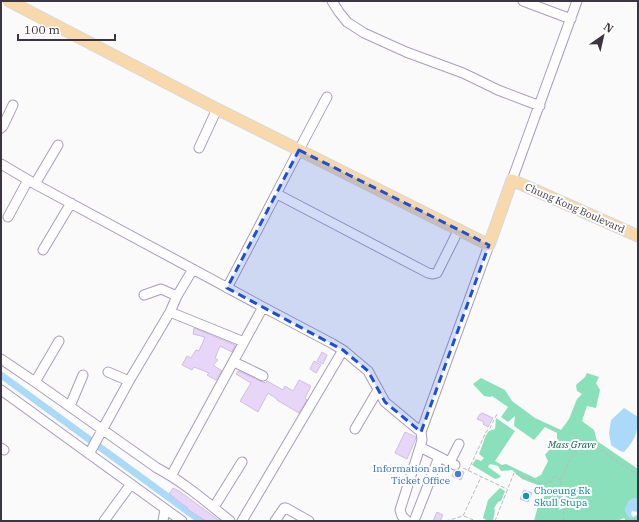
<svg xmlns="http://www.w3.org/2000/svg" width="639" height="522" viewBox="0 0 639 522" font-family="'IBM Plex Serif',serif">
<rect width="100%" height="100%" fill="#fafafa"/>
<path fill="#8ae0bb" d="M 587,373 L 599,377 L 596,383 L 600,390 L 596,408 L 587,406 L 582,421 L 594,430 L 597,441 L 638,469 L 638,498 L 634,498 L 628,502 L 630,518 L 638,517 L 638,521 L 626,521 L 624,518 L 617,521 L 534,521 L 538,506 L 547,492 L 555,493 L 562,497 L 559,510 L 566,507 L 568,498 L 556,490 L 548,489 L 522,479 L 512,470 L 501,471 L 498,466 L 490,464 L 488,467 L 501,476 L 499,478 L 495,479 L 472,465 L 476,459 L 481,461 L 484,458 L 479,454 L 486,435 L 489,431 L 495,429 L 496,418 L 515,431 L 495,461 L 502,465 L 506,464 L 535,478 L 541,475 L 548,461 L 545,455 L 557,440 L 557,433 L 545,427 L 534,440 L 514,426 L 515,416 L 508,422 L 501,417 L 508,407 L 492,396 L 490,397 L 484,396 L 473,384 L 481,378 L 505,390 L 512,401 L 535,418 L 561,430 L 569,419 L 577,399 L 582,394 L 577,391 L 576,385 L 585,377 Z
M 500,488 L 505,491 L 501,501 L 498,502 L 494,508 L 495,511 L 493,521 L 487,521 L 486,520 L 483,518 L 488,500 Z"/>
<path fill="#aadaf7" d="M 624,408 L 638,417 C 638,433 635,440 624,452 L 620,451 L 611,445 L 609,433 L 611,420 Z
M 634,498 L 638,498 L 638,512 L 632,511 L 631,514 L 633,517 L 637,515 L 638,517 L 630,519 L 625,512 L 625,508 L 628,502 Z"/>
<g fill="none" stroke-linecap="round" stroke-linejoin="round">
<path stroke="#aadaf7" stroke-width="7" d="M 1,375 L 201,521"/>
</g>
<path fill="#e7d6f7" stroke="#d0bfdf" d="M 194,328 L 235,345 L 232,352 L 220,346 L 215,358 L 218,360 L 213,365 L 222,371 L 216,380 L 207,375 L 209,373 L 194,367 L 192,370 L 182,365 L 187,356 L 191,358 L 196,350 L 199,351 L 205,337 L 193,334 Z
M 322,352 L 327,355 L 323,364 L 317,361 Z
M 314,361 L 321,365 L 316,373 L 310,369 Z
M 238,371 L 260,381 L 266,383 L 267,381 L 283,390 L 285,386 L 293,391 L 299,380 L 311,386 L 305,398 L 307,400 L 299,413 L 277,400 L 277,399 L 268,393 L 258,412 L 240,401 L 251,383 L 236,374 Z
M 482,413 L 493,418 L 488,427 L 483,424 L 484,422 L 477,419 L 480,414 L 481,414 Z
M 405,432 L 416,437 L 416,438 L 407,459 L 395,453 Z
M 459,470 L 464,472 L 461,480 L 452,476 L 454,471 Z
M 173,488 L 179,491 L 220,521 L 206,521 L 187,509 L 188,508 L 174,498 L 174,497 L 169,494 Z
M 524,490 L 532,493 L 528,502 L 520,499 Z
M 437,512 L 443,515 L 440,521 L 433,521 Z"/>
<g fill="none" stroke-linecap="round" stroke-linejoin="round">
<defs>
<path id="minor" d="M 332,1 L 339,12 L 347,22 L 364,33 L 406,52 L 463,73 L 498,90 L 540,106
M 523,1 L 571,19
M 1,128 L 3,126 L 13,105
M 199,148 L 217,109
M 1,164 L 35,184 L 263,307 L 333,344 L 343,350 L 368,371 L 385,402 L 421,432 L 422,440 L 420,447 L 400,510 L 402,516 L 407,521
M 512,180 L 577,1
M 35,184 L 58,145
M 277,194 L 428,273 L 433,274 L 437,273 L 459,229
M 8,217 L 28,180
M 43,250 L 71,203
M 227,288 C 261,224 293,160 327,97
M 144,295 L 161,289 L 177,296
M 170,312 L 244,342
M 1,359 L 35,382 L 157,468 C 182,481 208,503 230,521
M 234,362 L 263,376
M 108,372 L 129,381
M 35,382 L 59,341
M 1,390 L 182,521
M 70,406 L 83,375
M 355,429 L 378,390
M 421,432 L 489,245
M 420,447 L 455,465
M 1,448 L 4,450
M 89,454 L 129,381 L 170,312 L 177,296 L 193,269
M 450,462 L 459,444
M 171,476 L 263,307
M 214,507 L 242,462
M 104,521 L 131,484
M 163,521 L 165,509
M 242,521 L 343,350
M 275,521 L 284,508 L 286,508 L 309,521
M 414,521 L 439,457"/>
<path id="major" d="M 9,1 L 217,109 L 489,245 L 512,180 L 638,236"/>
</defs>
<use href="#minor" stroke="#aa9cbc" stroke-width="11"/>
<use href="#major" stroke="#d8d7d9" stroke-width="13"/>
<path stroke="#bbb9be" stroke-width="1" stroke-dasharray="4 2" stroke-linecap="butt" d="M 463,468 L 507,489
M 468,471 L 486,432 L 490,428 L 497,414
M 464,516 L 476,521
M 446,521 L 463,516 L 481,477
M 495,521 L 514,473 L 541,484 L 550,483 L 554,476 L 561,480
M 564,521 L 561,480 L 568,463 L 584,439 L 638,475"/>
<use href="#minor" stroke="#fff" stroke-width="9"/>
<use href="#major" stroke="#f8d9ab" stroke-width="11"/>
</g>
<path fill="#1d4ed8" fill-opacity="0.2" stroke="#1d4ed8" stroke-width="3" stroke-dasharray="8 5" stroke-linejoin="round" d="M 299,150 L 489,245 L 421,432 L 385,402 L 368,371 L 343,350 L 227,288 Z"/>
<circle fill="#3f7fe0" stroke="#fff" stroke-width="1.5" cx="458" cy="474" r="4"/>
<circle fill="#0f9aa8" stroke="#fff" stroke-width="1.5" cx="526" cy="496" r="4"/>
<g text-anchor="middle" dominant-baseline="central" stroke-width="4" stroke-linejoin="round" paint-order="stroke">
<g font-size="10" fill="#3b3542" stroke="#fff">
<text transform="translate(575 208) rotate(24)">Chung Kong Boulevard</text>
</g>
<g font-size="10" font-style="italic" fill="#0b5940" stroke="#fff">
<text x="572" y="444">Mass Grave</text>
</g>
<g font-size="10" fill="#366cbe" stroke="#fff" text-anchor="end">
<text x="450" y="468">Information and<tspan x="450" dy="12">Ticket Office</tspan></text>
</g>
<g font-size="10" fill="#0d838f" stroke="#fff" text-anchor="start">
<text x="534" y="490">Choeung Ek<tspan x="534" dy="12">Skull Stupa</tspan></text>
</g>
</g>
<rect width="639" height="522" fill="none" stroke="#3b3542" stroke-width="4"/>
<g transform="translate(603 36) rotate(34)" stroke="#ffffff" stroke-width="3" paint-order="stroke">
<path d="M0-3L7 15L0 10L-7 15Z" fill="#3b3542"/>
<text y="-6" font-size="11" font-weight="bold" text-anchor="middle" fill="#3b3542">N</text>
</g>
<path d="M18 34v6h97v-6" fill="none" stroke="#3b3542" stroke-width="2"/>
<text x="24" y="34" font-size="12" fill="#3b3542" stroke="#ffffff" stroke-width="3" paint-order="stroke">100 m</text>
</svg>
